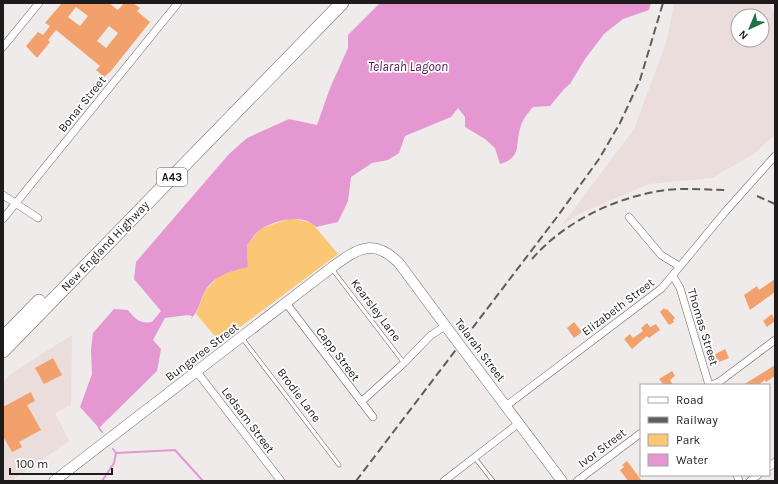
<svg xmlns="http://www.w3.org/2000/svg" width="778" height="484" viewBox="0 0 778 484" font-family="Karla,sans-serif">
<rect width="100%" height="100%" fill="#efebea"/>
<path fill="#eadddb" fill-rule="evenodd" d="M 674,3 L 769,3 L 775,14 L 775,134 L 754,154 L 712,178 L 649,184 L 579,214 L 562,225 L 634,129 L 667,40 ZM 738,16 L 762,16 L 762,40 L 738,40 Z
M 72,335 L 71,405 L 55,413 L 69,441 L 11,481 L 3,481 L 3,382 L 12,373 Z"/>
<path fill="#fbc775" d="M 291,218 L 312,223 L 338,254 L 220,342 L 196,314 L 205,291 L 221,274 L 248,267 L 247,245 L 260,229 Z"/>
<path fill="#e597d1" d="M 380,3 L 651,3 L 649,10 L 623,19 L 604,34 L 585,59 L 570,84 L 565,88 L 550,106 L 533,107 C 527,114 522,120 520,129 C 515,147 522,157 500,164 L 495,148 L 485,139 L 465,127 L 465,117 L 458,108 L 451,117 L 405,136 L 399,153 L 388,160 L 372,163 L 351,177 L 348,201 L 338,222 L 316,227 C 303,213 276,220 261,229 C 256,232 251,240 247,245 L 248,267 C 230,272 216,274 205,291 C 200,300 199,311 191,319 L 192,316 L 188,315 L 165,318 L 153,340 L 161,349 L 157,371 L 99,428 L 80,407 L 92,374 L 91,350 L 93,333 L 114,309 L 128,310 C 135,319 140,324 152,322 L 161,311 L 134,279 L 136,262 L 229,154 L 247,138 L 289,119 L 317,125 L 330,88 L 348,48 L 348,35 Z"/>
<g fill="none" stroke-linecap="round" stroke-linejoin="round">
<path stroke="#e597d1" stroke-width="2" d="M 99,428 L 102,432
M 116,453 L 175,450 L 203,481
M 102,481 L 114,463 L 116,453 L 113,449"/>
</g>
<path fill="#f2a16d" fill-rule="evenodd" d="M 62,3 L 109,3 L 118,10 L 124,3 L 133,3 L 140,8 L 137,11 L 150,22 L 111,71 L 104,77 L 96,70 L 100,66 L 56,30 L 48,40 L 50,42 L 37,58 L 26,46 L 38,32 L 43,35 L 50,26 L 45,23 ZM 76,7 L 88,16 L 80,26 L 68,17 ZM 109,26 L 118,33 L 106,48 L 97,41 Z
M 775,279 L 775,292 L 750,310 L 744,295 L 757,286 L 759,290 Z
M 664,308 L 666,310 L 667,309 L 675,318 L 673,320 L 674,322 L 669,325 L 660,312 Z
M 772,314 L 775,321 L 767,327 L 763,321 Z
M 574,322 L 582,332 L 574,338 L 567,328 Z
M 647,323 L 650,327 L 656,324 L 660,330 L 649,338 L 647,336 L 632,349 L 624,339 L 630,334 L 633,338 L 643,331 L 641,328 Z
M 725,349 L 729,358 L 719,362 L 714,355 Z
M 53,358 L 62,375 L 44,384 L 35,368 Z
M 775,365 L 775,376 L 766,382 L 765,380 L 758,385 L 743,385 Z
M 672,371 L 675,376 L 670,380 L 673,385 L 664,385 L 659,379 Z
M 31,392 L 35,401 L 27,405 L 41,430 L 19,442 L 22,447 L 12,452 L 3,436 L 3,407 Z
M 627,461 L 642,481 L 628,481 L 620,470 L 624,467 L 622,465 Z"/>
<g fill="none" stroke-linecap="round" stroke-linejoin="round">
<defs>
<path id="lane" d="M 332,269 L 404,363
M 242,338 L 339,465
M 475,458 L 493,481"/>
<path id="street" d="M 3,47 L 39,3
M 3,195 L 38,218
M 629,217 L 661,255 L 679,266
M 3,219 L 178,3
M 673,276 L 680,288 L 709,385
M 286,303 L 373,417
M 197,372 L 281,481
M 711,385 L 719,382 L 775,340
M 361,402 L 404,363 L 430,336 L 445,326
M 506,406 L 662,288 L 725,212 L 775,156
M 769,467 L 775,462
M 737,475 L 739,481
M 444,481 L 519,423
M 577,481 L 641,433
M 750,481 L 758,475"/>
<path id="secondary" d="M 474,364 L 562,481
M 54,481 L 331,268 C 357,249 373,237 399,263 L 453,336"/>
<path id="highway" d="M 3,338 L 39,301
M 3,351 L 342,3"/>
</defs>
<use href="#lane" stroke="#6a6665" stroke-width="4.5"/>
<use href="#street" stroke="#6a6665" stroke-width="8"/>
<use href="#secondary" stroke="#6a6665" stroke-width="11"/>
<use href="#highway" stroke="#6a6665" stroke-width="14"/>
<use href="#lane" stroke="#fff" stroke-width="3.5"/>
<use href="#street" stroke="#fff" stroke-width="7"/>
<use href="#secondary" stroke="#fff" stroke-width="10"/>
<use href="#highway" stroke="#fff" stroke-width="13"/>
<path stroke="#5f5c5c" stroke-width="2" stroke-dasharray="8 4" stroke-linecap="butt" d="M 757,196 L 775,204
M 532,259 C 563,223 612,199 659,191 C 681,187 705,190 726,190
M 356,481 L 557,217 L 599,159 L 620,123 L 640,80 L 663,3"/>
<defs>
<path id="secondary-bridge" d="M 453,336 L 474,364"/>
</defs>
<use href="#secondary-bridge" stroke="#6a6665" stroke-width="11" stroke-linecap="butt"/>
<use href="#secondary-bridge" stroke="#fff" stroke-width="10"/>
</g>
<g text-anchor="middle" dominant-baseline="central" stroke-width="3.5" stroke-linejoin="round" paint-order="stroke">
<rect fill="#fff" stroke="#615f5f" stroke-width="1" x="157" y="168" width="30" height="18" rx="3"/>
<g font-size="11" font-weight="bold" fill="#1d1b1b">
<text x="172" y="177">A43</text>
</g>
<g font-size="12" fill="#1d1b1b" stroke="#fff">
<text transform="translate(82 104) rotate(-51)">Bonar Street</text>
<text transform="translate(105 246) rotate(-46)">New England Highway</text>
<text transform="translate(618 307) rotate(-37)">Elizabeth Street</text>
<text transform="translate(376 310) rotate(53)">Kearsley Lane</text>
<text transform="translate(703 327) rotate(73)">Thomas Street</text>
<text transform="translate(480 350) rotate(53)">Telarah Street</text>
<text transform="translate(202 352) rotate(-37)">Bungaree Street</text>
<text transform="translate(338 354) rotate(53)">Capp Street</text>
<text transform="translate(299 395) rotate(53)">Brodie Lane</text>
<text transform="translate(248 420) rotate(53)">Ledsam Street</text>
<text transform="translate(602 448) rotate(-37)">Ivor Street</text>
</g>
<g font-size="13" font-style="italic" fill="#551149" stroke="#fff">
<text x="408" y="66">Telarah Lagoon</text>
</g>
</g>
<rect width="778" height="484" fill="none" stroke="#1d1b1b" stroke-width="8"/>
<rect x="640" y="384" width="130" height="92" fill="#ffffff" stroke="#a5a4a4"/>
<rect x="648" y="397" width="20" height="6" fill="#ffffff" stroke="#a5a4a4"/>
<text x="676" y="404" font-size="12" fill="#1d1b1b">Road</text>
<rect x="648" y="417" width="20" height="6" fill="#5f5c5c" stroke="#a5a4a4"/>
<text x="676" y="424" font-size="12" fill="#1d1b1b">Railway</text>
<rect x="648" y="434" width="20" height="12" fill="#fbc775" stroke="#a5a4a4"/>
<text x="676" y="444" font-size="12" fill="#1d1b1b">Park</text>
<rect x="648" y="454" width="20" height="12" fill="#e597d1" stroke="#a5a4a4"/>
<text x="676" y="464" font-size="12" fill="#1d1b1b">Water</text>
<g transform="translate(750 28) rotate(224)"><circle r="19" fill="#ffffff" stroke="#a5a4a4"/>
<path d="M0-3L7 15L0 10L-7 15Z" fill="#1e7142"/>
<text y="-6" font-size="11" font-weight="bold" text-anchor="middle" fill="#1d1b1b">N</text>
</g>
<path d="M10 468v6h102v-6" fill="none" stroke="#1d1b1b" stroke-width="2"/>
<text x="16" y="468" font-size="12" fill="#1d1b1b" stroke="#ffffff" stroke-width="3" paint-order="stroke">100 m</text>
</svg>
